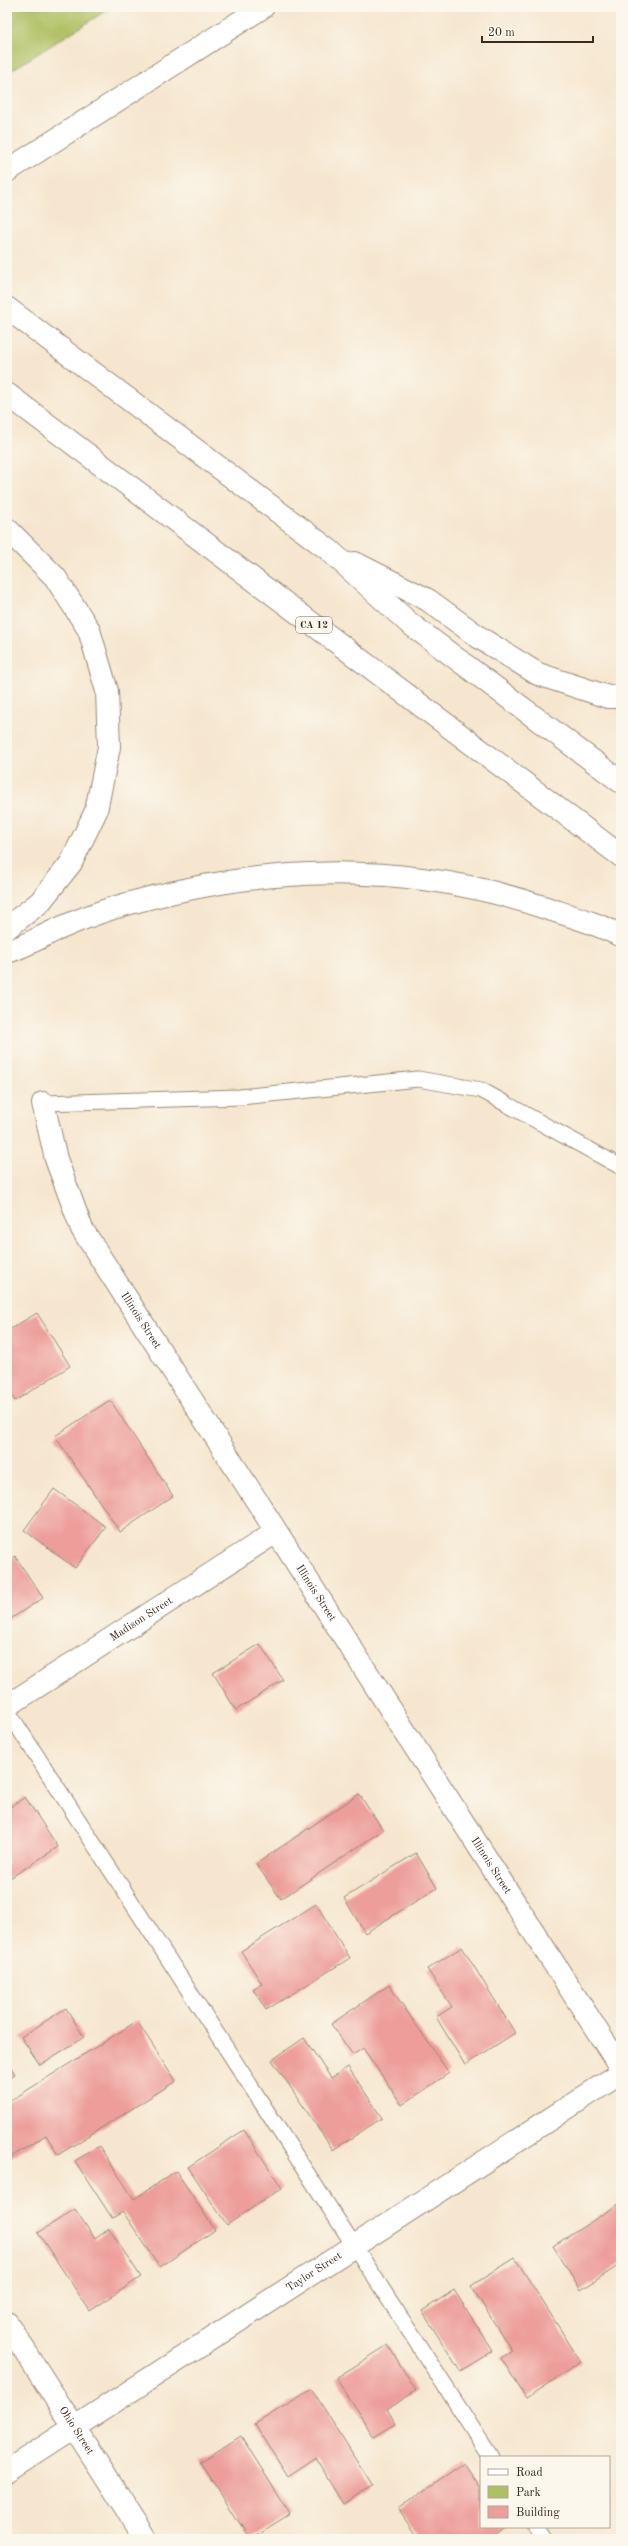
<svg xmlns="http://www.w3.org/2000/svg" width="628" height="2546" viewBox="0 0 628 2546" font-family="'Old Standard TT',serif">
<rect width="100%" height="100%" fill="#fbf7ec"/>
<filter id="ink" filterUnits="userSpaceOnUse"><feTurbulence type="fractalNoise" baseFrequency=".025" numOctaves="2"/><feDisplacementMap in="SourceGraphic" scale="8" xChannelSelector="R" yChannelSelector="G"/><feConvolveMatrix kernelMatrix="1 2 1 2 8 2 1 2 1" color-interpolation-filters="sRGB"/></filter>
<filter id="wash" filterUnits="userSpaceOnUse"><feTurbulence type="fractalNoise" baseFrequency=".012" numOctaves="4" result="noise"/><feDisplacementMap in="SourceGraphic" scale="16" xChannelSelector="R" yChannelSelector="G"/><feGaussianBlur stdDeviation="0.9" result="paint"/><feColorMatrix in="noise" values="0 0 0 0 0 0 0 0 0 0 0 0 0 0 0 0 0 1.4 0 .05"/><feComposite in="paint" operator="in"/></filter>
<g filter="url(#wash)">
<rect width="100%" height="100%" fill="#f6e6cf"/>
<path fill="#afc064" stroke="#757541" d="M 7,7 L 112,7 L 7,73 Z"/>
<g id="blocks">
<path fill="#ed9e9a" d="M 37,1313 L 70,1366 L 15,1401 L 7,1387 L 7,1331 Z
M 110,1400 L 173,1496 L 120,1532 L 55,1436 Z
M 54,1489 L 106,1527 L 75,1568 L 24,1530 Z
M 15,1556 L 43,1598 L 7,1621 L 7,1561 Z
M 260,1644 L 283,1680 L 236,1710 L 213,1673 Z
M 359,1794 L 383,1830 L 281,1899 L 256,1864 Z
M 25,1797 L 58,1847 L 7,1880 L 7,1809 Z
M 416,1853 L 437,1888 L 365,1933 L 344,1898 Z
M 316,1904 L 350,1958 L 266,2010 L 253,1989 L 262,1984 L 241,1951 Z
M 462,1947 L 515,2033 L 465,2065 L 436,2017 L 452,2007 L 427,1969 Z
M 389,1985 L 449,2073 L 402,2105 L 363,2048 L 353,2055 L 331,2024 Z
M 66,2008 L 84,2037 L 40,2065 L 21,2037 Z
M 137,2021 L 176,2081 L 58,2155 L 46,2135 L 8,2159 L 7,2103 Z
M 304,2038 L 331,2078 L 348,2067 L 382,2118 L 333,2150 L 272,2060 Z
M 7,2062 L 15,2074 L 7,2079 Z
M 244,2130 L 282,2188 L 227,2225 L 188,2167 Z
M 99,2146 L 134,2199 L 176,2171 L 215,2230 L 160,2267 L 123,2212 L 112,2218 L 75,2161 Z
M 619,2204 L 621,2264 L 581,2290 L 553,2246 Z
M 75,2209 L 95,2239 L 109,2229 L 141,2277 L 90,2311 L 38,2233 Z
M 515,2258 L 581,2362 L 526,2398 L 501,2358 L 512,2351 L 471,2286 Z
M 454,2290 L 493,2351 L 460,2371 L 422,2311 Z
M 388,2345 L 416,2391 L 387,2409 L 396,2424 L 374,2437 L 336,2378 Z
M 312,2389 L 372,2486 L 343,2504 L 315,2458 L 288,2476 L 255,2424 Z
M 241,2436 L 290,2514 L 250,2539 L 200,2462 Z
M 464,2463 L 481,2488 L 481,2527 L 508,2527 L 490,2539 L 419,2539 L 398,2508 Z"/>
</g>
</g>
<g filter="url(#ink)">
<use href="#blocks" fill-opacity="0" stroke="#988876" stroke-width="1"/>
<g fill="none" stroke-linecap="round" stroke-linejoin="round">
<defs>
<path id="lane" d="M 43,1103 L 240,1097 L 418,1079 L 481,1090 L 621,1167
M 7,1710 L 491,2457
M 536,2527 L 543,2539"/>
<g id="street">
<path id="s1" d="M 43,1103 L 56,1159 L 82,1229 L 621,2068"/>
<path id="s2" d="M 7,1706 L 276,1532"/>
<path id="s3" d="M 7,2323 L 146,2539"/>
<path id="s4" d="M 7,2471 L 621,2073"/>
</g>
<path id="highway" d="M 7,171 L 263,7
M 7,308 L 329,550 L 409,623 L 621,782
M 7,394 L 621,856
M 7,529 L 55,577 L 89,630 L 107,691 L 109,747 L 96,811 L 71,863 L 40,902 L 7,928
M 355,563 L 428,600 L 480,638 L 538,674 L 608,697 L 621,697
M 7,952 C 24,947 40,937 56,930 C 74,922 94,914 113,908 C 258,865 399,859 543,907 C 570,916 597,923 621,936"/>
</defs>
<use href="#lane" stroke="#988876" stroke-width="17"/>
<use href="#street" stroke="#988876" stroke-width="24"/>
<use href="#highway" stroke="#988876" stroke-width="24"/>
<use href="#lane" stroke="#fff" stroke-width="15"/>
<use href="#street" stroke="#fff" stroke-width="22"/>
<use href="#highway" stroke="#fff" stroke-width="22"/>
</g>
</g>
<g text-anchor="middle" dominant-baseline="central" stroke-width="3" stroke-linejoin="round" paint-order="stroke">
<rect fill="#fbf7ec" stroke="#75685c" stroke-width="1" x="296" y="617" width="36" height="16" rx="3"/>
<g font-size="10" font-weight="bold" fill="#3b2a1e">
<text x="314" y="625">CA 12</text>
</g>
<g font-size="11" fill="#3b2a1e" stroke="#fbf7ec">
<text stroke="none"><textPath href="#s1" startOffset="241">Illinois Street</textPath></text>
<text stroke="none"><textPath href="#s1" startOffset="565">Illinois Street</textPath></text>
<text stroke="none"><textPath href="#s2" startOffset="160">Madison Street</textPath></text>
<text stroke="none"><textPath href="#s1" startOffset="889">Illinois Street</textPath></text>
<text stroke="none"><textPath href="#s4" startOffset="366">Taylor Street</textPath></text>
<text stroke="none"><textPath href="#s3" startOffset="128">Ohio Street</textPath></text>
</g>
</g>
<rect width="628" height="2546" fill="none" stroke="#fbf7ec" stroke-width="24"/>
<rect x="480" y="2456" width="130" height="72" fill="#fbf7ec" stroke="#aea59a"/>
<rect x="488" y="2469" width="20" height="6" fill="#ffffff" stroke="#aea59a"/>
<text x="516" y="2476" font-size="12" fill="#3b2a1e">Road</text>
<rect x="488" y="2486" width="20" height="12" fill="#afc064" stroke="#aea59a"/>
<text x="516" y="2496" font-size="12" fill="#3b2a1e">Park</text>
<rect x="488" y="2506" width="20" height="12" fill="#ed9e9a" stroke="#aea59a"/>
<text x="516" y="2516" font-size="12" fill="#3b2a1e">Building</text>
<path d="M482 36v6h111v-6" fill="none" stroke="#3b2a1e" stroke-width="2"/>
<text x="488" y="36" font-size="12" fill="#3b2a1e" stroke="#fbf7ec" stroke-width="3" paint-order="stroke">20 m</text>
</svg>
